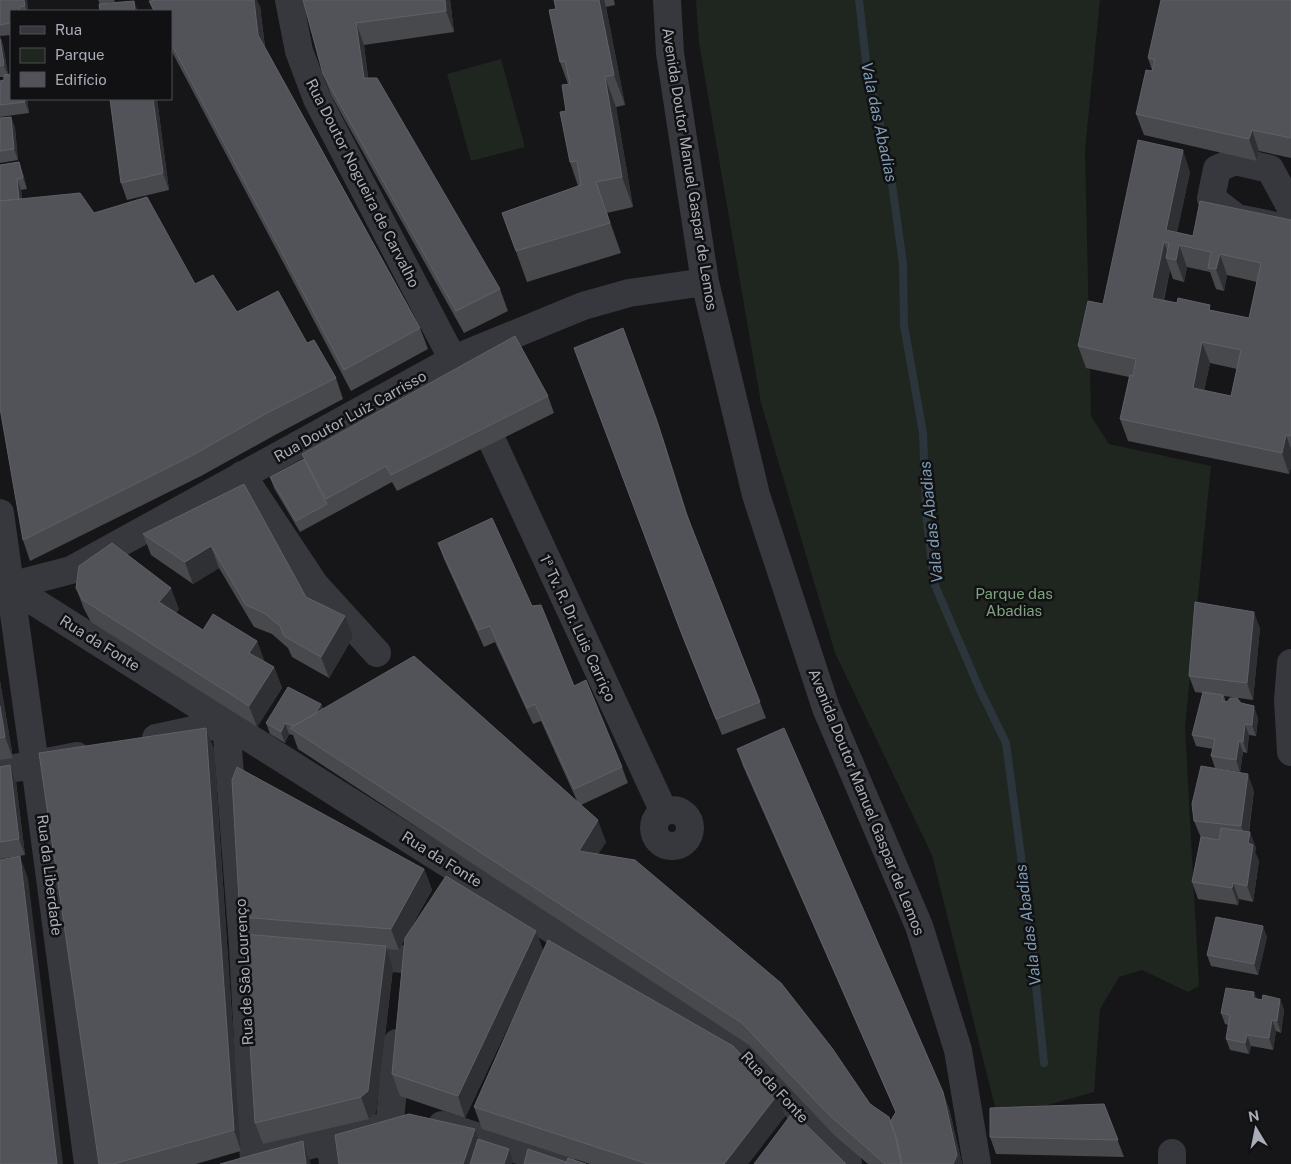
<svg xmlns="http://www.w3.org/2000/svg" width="1291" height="1164" viewBox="0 0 1291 1164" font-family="'Public Sans',sans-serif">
<rect width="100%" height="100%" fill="#161618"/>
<path fill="#1e261f" d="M 696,0 L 1100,0 L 1085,150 L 1091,416 L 1109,444 L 1211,466 L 1185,727 L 1199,986 L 1188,992 L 1142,970 L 1119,977 L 1100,1009 L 1094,1092 L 998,1119 L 932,855 L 835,653 L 761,403 L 699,43 Z
M 501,59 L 525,147 L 471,161 L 447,74 Z"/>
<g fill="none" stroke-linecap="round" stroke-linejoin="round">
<path stroke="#2c353c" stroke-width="8" d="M 859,0 L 866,61 L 890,169 L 903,264 L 904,325 L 923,433 L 926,512 L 934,583 L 980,690 L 1006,743 L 1029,917 L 1044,1063"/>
<path stroke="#37383d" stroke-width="28" d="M 289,0 L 299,51 L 317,99 L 461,375
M 667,0 L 670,53 L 705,282 L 756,495 L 826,708 L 919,926 L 958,1050 L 977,1164
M 1291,208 L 1270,169 L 1235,161 L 1217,169 L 1211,198 L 1237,218 L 1291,229
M 493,443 L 664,812
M 242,475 L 315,585 L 377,653
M 0,513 L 35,765 L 88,1164
M 0,580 L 747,1053 L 848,1164
M 10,586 L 71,570 L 454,359 L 583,306 L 629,293 L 705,282
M 1291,663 L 1288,700 L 1291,752
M 156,738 L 226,723 L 243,945 L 254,1162
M 0,771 L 77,756
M654 828a18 18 0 1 1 36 0a18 18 0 1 1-36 0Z
M 354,955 L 404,959
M 390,1121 L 397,1043
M 442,1125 L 562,1164
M 330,1140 L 333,1164
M 270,1157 L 370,1127
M 1172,1164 L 1172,1153"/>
</g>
<path fill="#47494d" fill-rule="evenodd" d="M 0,0 L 27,0 L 28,11 L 11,11 L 11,35 L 0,36 L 3,45 L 8,74 L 27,99 L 29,113 L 0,117 L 0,81 L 4,80 L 4,77 L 0,77 Z
M 98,0 L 114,0 L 115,2 L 100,4 Z
M 303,0 L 450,0 L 454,32 L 364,45 L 368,78 L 500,289 L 508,311 L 464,333 L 331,95 L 323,74 Z
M 554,0 L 614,0 L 615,5 L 606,7 L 625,105 L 616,107 L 633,207 L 607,213 L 621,253 L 527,282 L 502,213 L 578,186 L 570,162 L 566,111 L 568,84 L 560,62 L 556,9 Z
M 1291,0 L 1291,158 L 1259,151 L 1257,161 L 1144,135 L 1136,114 L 1152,70 L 1148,58 Z
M 149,1 L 260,6 L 265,47 L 420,328 L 428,349 L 351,391 L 171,50 L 171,11 L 153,11 Z
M 157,99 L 169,190 L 127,200 L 121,183 Z
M 11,117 L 15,128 L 18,160 L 0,163 L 0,118 Z
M 19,162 L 23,174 L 27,189 L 21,190 L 22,199 L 94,213 L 237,312 L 307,343 L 336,378 L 343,399 L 275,435 L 201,476 L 30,561 L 23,540 L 0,165 Z
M 1190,172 L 1177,232 L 1193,236 L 1291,220 L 1291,467 L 1289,474 L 1128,441 L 1120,419 L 1129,377 L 1086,368 L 1078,346 L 1103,304 ZM 1187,267 L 1210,272 L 1216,289 L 1224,291 L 1227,275 L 1257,282 L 1249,318 L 1164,300 L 1170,270 L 1173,279 L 1184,282 ZM 1210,363 L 1237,369 L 1231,396 L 1204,391 Z
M 574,348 L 663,438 L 690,523 L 766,718 L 722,735 L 684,641 Z
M 548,396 L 554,413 L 397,491 L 392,482 L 300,532 L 274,488 L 270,477 L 304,459 L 302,454 Z
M 244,484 L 306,597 L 353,637 L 329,678 L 292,657 L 288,648 L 272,634 L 254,627 L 219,568 L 193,584 L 151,555 L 143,534 Z
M 438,543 L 532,606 L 574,686 L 622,767 L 628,783 L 581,805 L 606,842 L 598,854 L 890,1122 L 896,1113 L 743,766 L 737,749 L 949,1108 L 962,1164 L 868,1164 L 834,1135 L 749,1045 L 298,749 L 293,735 L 289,734 L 285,743 L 270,734 L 266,723 L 321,704 L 323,709 L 578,803 L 541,721 L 533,724 L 495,642 L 484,647 L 444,559 Z
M 76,588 L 179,609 L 176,613 L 203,630 L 257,641 L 264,661 L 274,667 L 282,688 L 257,727 L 91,622 L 84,609 Z
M 1260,628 L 1253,700 L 1224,696 L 1226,702 L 1241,703 L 1258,718 L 1256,736 L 1249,735 L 1247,753 L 1243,752 L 1240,772 L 1215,768 L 1211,756 L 1213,749 L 1196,746 L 1192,735 L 1203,693 L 1195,692 L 1189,676 Z
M 0,681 L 13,758 L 0,760 Z
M 206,728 L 214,750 L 241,1151 L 196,1164 L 99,1164 Z
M 10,765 L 16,782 L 25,855 L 0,859 L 0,767 Z
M 1254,791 L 1249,832 L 1256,848 L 1255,852 L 1259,861 L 1253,902 L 1239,899 L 1238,905 L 1198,899 L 1192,882 L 1201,838 L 1194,821 Z
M 424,869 L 432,890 L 405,938 L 536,931 L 543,951 L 778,1094 L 785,1116 L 748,1164 L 590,1164 L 482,1129 L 474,1107 L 533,974 L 465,1118 L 400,1096 L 392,1074 L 405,938 L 399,950 L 386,949 L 393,968 L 376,1112 L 369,1119 L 263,1144 L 255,1123 L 246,934 L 240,917 Z
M 1267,937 L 1258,975 L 1211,966 L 1207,955 Z
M 1257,999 L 1262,1000 L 1280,999 L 1284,1010 L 1281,1033 L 1276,1031 L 1273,1050 L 1251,1046 L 1249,1054 L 1230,1050 L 1226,1039 L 1228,1025 L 1225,1024 L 1221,1013 Z
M 1104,1104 L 1124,1157 L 996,1154 L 990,1137 Z"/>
<path fill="#2f3033" d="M 24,0 L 27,0 L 28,11 L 27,11 L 25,6 Z
M 254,0 L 257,0 L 260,6 L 266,57 L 258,35 Z
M 445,0 L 450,0 L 454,32 L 446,11 Z
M 599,0 L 604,0 L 606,7 L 625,105 L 614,75 Z
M 134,1 L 138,11 L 135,11 Z
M 356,23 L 364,45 L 371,100 L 364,78 Z
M 0,36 L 3,45 L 8,76 L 4,65 Z
M 605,77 L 616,107 L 633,207 L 622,177 Z
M 24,99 L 27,99 L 29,113 L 25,102 Z
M 153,99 L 157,99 L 169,190 L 163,173 Z
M 11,117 L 15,128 L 18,160 L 14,149 Z
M 1252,130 L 1259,151 L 1257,161 L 1249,139 Z
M 1183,150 L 1190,172 L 1173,251 L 1166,230 Z
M 19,162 L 23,174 L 27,189 L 23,178 Z
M 17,179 L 21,190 L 23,210 L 19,199 Z
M 596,182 L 607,213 L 621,253 L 610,223 Z
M 1164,242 L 1170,259 L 1166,258 L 1170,270 L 1159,319 L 1152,298 Z
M 1179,245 L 1187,267 L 1184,282 L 1176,260 Z
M 1220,254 L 1227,275 L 1224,291 L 1216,269 Z
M 1202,342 L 1210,363 L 1200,410 L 1193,388 Z
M 657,421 L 663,438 L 692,529 L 686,513 Z
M 1286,435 L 1291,449 L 1291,467 L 1289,474 L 1282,453 Z
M 211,546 L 219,568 L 193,584 L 185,562 Z
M 171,588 L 179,609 L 167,623 L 159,602 Z
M 1254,612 L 1260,628 L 1253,700 L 1247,683 Z
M 345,616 L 353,637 L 329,678 L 321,657 Z
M 257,641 L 265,662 L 249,653 Z
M 274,667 L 282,688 L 257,727 L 249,706 Z
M 0,681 L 13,758 L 5,737 L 0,706 Z
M 321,704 L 325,715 L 306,729 Z
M 1254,706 L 1258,718 L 1256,736 L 1252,725 Z
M 285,723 L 289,734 L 285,743 L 281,732 Z
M 1245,724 L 1249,735 L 1247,753 L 1243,742 Z
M 206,728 L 214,750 L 241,1151 L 234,1130 Z
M 1239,741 L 1243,752 L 1240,772 L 1236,760 Z
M 10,765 L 16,782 L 25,855 L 19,839 Z
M 1248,774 L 1254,791 L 1247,842 L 1241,826 Z
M 598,820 L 606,842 L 587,872 L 579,851 Z
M 1250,832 L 1256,848 L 1255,852 L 1259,861 L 1253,902 L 1247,886 L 1248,843 Z
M 20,856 L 28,878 L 63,1164 L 57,1164 Z
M 424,869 L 432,890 L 399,950 L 391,929 Z
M 1233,883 L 1239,899 L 1238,905 L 1232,888 Z
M 1263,926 L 1267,937 L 1258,975 L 1254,964 Z
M 536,931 L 544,952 L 465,1118 L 458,1096 Z
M 386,946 L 393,968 L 376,1112 L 369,1119 L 361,1097 Z
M 1254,992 L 1259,1003 L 1253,998 Z
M 1280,999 L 1284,1010 L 1281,1033 L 1277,1021 Z
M 1272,1020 L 1276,1031 L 1273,1050 L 1269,1038 Z
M 1247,1035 L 1251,1046 L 1249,1054 L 1245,1043 Z
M 943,1092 L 949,1108 L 962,1164 L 953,1164 Z
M 778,1094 L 785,1116 L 748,1164 L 724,1164 Z
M 475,1129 L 482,1150 L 478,1164 L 463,1164 Z
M 303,1141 L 310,1162 L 311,1164 L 306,1164 Z
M 509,1149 L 513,1160 L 512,1164 L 504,1164 Z"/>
<path fill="#525359" stroke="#5f6168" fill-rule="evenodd" d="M 0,0 L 24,0 L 25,6 L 19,7 L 20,11 L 11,11 L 11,23 L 0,25 Z
M 156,0 L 254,0 L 258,35 L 420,328 L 344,370 L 171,43 L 171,11 L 155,11 L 149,1 Z
M 303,0 L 445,0 L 446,11 L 356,23 L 364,78 L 377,78 L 500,289 L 456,311 L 323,74 Z
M 554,0 L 599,0 L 614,75 L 605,77 L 622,177 L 596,182 L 610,223 L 516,251 L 502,213 L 581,185 L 577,161 L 570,162 L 560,112 L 566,111 L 562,85 L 570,84 L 565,61 L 560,62 L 549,10 L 556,9 Z
M 1161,0 L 1291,0 L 1291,138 L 1252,130 L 1249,139 L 1136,114 L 1146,70 L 1152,71 L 1155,60 L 1148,58 Z
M 134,1 L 135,11 L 100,11 L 99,4 Z
M 0,39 L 4,65 L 0,66 Z
M 11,74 L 11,99 L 24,99 L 25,102 L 0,105 L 0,81 L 4,80 L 4,75 Z
M 110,99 L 153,99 L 163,173 L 121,183 Z
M 11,117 L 14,149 L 0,151 L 0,118 Z
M 1138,140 L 1183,150 L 1166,230 L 1193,236 L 1200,201 L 1291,220 L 1291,436 L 1286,435 L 1282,453 L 1120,419 L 1130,375 L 1133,376 L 1136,359 L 1078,346 L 1088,301 L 1103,304 ZM 1164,242 L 1169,243 L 1166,258 L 1176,260 L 1179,245 L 1211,252 L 1208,268 L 1216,269 L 1220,254 L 1261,263 L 1249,318 L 1209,310 L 1210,305 L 1178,298 L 1177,303 L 1152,298 ZM 1202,342 L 1241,350 L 1231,396 L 1193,388 Z
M 19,162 L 23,178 L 17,179 L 19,199 L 0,201 L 0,165 Z
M 80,193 L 94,213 L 147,197 L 195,284 L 213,275 L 237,312 L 278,291 L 307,343 L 314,340 L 336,378 L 267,413 L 193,455 L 23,540 L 0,408 L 0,201 Z
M 623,328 L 657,421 L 686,513 L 760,702 L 716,719 L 678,624 L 574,348 Z
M 515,336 L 548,396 L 391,475 L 386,466 L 326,499 L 302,454 Z
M 304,459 L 327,504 L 296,521 L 270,477 Z
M 244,484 L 306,597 L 345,616 L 321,657 L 284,636 L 280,626 L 264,613 L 246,605 L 211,546 L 185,562 L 143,534 Z
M 492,518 L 532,606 L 541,605 L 574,686 L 586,680 L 622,767 L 574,789 L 535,704 L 527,708 L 490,626 L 478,630 L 438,543 Z
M 112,543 L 171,588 L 159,602 L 203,630 L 213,614 L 257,641 L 249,653 L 274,667 L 249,706 L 83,600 L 76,588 L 79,566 Z
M 1195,602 L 1254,612 L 1247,683 L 1189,676 Z
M 414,656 L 598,820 L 579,851 L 635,860 L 781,983 L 832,1048 L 870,1104 L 889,1117 L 895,1134 L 901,1164 L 885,1164 L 827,1113 L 742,1023 L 290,728 Z
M 288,687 L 321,704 L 315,714 L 294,726 L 285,723 L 281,732 L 266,723 Z
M 1203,692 L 1223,695 L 1222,701 L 1227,702 L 1230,698 L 1237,698 L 1241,703 L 1254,706 L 1252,725 L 1245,724 L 1243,742 L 1239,741 L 1236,760 L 1211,756 L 1215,739 L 1192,735 Z
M 0,706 L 5,737 L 0,738 Z
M 206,728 L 234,1130 L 113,1164 L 99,1164 L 39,753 Z
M 784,728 L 943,1092 L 957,1155 L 953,1164 L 902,1164 L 897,1139 L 890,1122 L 896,1112 L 737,749 Z
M 10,765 L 19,839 L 0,842 L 0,767 Z
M 1201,766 L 1248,774 L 1241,826 L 1194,821 L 1192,804 Z
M 237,767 L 424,869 L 391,929 L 240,917 L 232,780 Z
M 1221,828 L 1250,832 L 1248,843 L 1253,845 L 1247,886 L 1233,883 L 1232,888 L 1192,882 L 1201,837 L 1219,840 Z
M 20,856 L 57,1164 L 0,1164 L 0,860 Z
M 446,876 L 536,931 L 458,1096 L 392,1074 L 405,938 Z
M 1216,917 L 1263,926 L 1254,964 L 1207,955 Z
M 243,934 L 386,946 L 368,1091 L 361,1097 L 255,1123 Z
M 548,940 L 733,1046 L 778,1094 L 724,1164 L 648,1164 L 474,1107 Z
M 1226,988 L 1254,992 L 1253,998 L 1262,1000 L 1263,995 L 1280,999 L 1277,1021 L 1272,1020 L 1269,1038 L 1247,1035 L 1245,1043 L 1226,1039 L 1230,1015 L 1221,1013 Z
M 1104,1104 L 1118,1140 L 990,1137 L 990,1108 Z
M 793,1112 L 846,1164 L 754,1164 Z
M 409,1114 L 475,1129 L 463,1164 L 339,1164 L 335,1135 Z
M 478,1139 L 509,1149 L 504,1164 L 470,1164 Z
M 303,1141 L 306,1164 L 220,1164 Z
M 528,1149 L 566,1162 L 566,1164 L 524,1164 Z
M 568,1158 L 586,1164 L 566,1164 Z"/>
<g text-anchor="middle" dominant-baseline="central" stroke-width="5" stroke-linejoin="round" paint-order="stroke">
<g font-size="15" fill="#a8adb8" stroke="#111113">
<text transform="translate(690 169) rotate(81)">Avenida Doutor Manuel Gaspar de Lemos</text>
<text transform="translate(363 183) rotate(63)">Rua Doutor Nogueira de Carvalho</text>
<text transform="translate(350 416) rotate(-29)">Rua Doutor Luiz Carrisso</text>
<text transform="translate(578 628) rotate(65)">1ª Tv. R. Dr. Luis Carriço</text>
<text transform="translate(100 643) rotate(32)">Rua da Fonte</text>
<text transform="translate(867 802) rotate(68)">Avenida Doutor Manuel Gaspar de Lemos</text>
<text transform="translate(442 859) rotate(32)">Rua da Fonte</text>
<text transform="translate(50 875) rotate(83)">Rua da Liberdade</text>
<text transform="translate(244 972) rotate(-93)">Rua de São Lourenço</text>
<text transform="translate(775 1087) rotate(47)">Rua da Fonte</text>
</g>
<g font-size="15" fill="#7fa381" stroke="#111113">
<text x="1014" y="593">Parque das<tspan x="1014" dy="17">Abadias</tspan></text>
</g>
<g font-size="16" font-style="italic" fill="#7f9bb3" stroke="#111113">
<text transform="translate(879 122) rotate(78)">Vala das Abadias</text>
<text transform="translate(931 522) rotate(-96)">Vala das Abadias</text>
<text transform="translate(1028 925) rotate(-97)">Vala das Abadias</text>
</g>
</g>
<rect x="10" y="10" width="162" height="90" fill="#111113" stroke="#4d4f55"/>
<rect x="20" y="26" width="25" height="8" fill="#37383d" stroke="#4d4f55"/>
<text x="55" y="35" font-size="15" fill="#a8adb8">Rua</text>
<rect x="20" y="48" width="25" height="15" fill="#1e261f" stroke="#4d4f55"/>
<text x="55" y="60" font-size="15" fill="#a8adb8">Parque</text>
<rect x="20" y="72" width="25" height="15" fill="#525359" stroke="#4d4f55"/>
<text x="55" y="85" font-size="15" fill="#a8adb8">Edifício</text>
<g transform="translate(1256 1129) rotate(350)" stroke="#111113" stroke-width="4" paint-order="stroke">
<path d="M0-4L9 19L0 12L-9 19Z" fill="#a8adb8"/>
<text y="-8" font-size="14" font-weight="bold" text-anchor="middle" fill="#a8adb8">N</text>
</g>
</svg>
